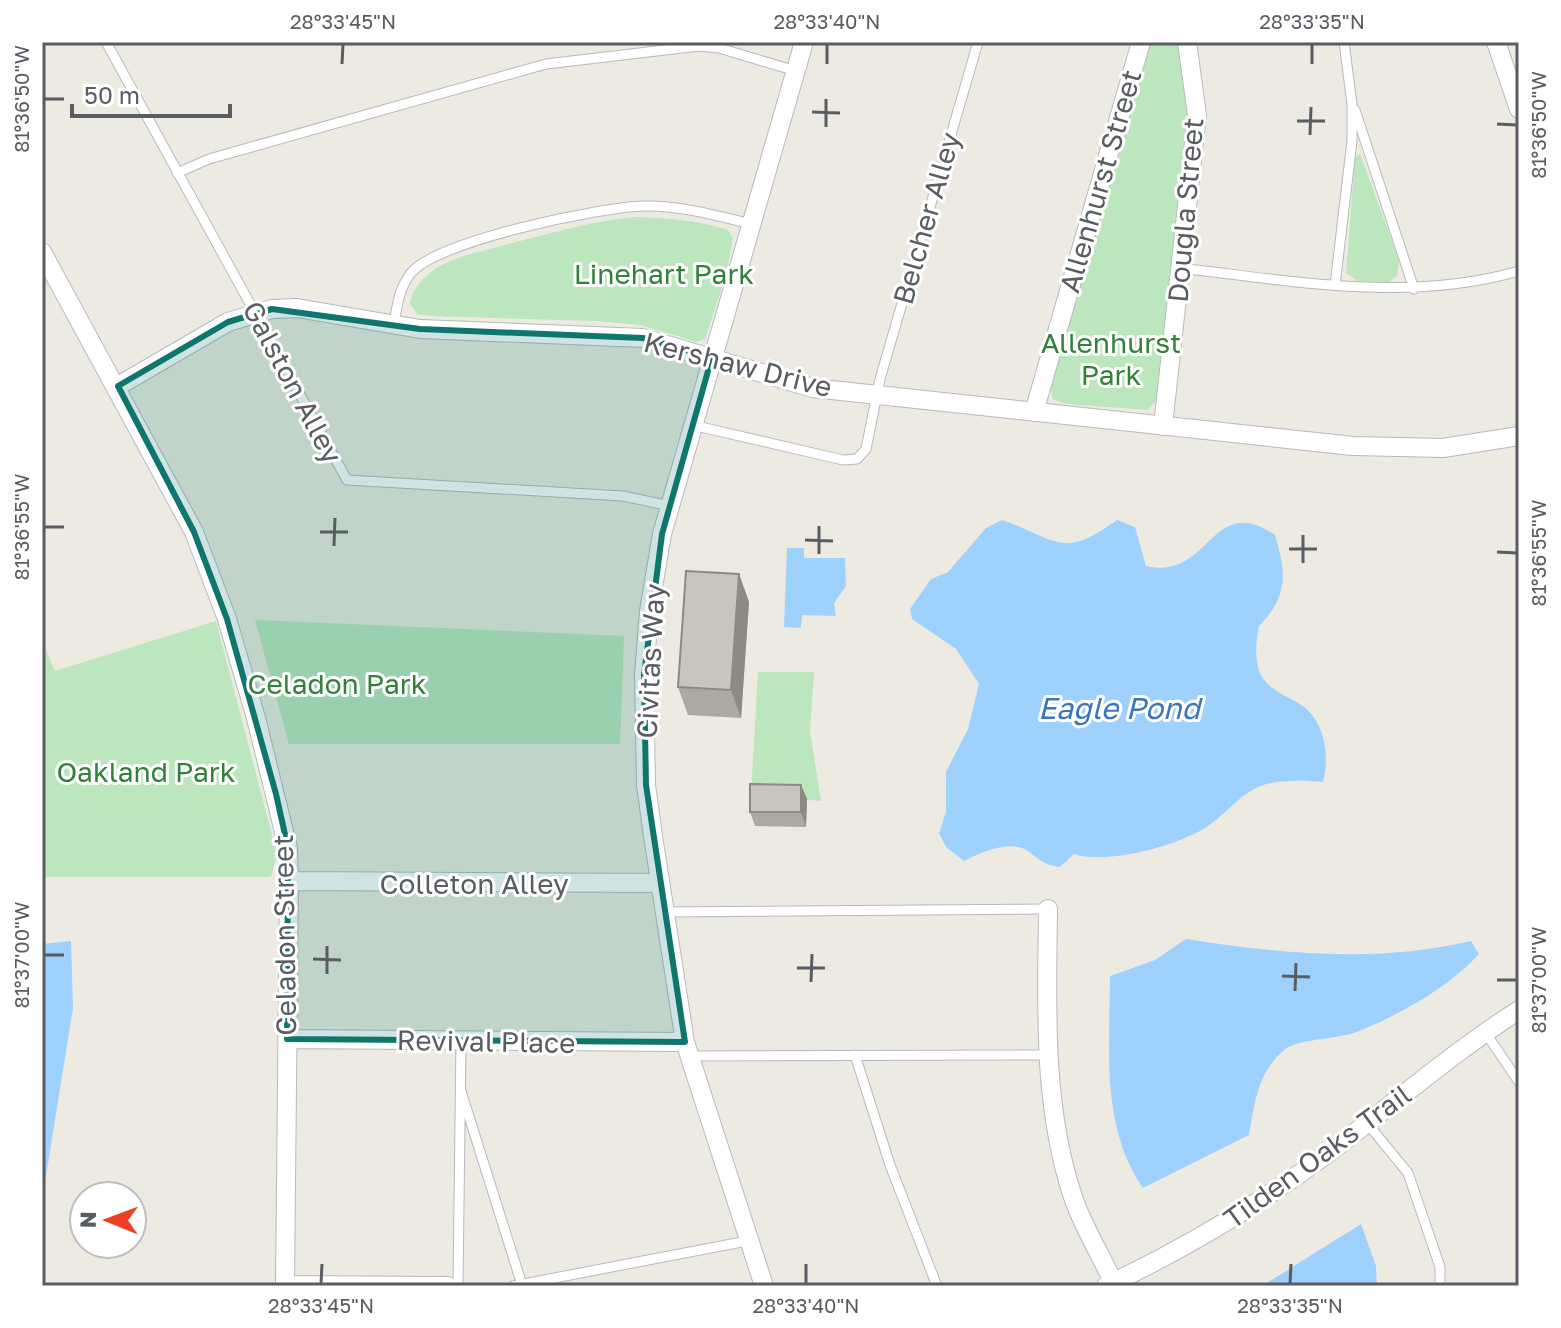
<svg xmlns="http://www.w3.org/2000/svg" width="1561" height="1328" viewBox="0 0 1561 1328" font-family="'Golos Text',sans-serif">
<rect width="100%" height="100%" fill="#edebe1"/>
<path fill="#bce6be" d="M 1151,42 L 1177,42 L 1187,113 L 1156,400 L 1148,410 L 1066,404 L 1053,399 L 1050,390 Z
M 1360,154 L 1399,260 L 1397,276 L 1389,282 L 1358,281 L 1346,273 L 1355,158 Z
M 635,217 C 667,218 697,220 728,230 L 733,238 L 726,275 L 705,339 L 696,342 L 641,325 L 595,321 L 429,316 L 417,314 L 410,304 C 413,286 428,272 444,264 C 464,254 487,250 509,244 C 551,233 591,221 635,217 Z
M 255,620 L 624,636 L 620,744 L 289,744 Z
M 216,621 L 277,854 L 271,877 L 42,877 L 42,640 L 55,671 Z
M 758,672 L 814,672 L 810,731 L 821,801 L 751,795 Z"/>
<path fill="#9fd1ff" d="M 1002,520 C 1059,540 1061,560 1117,520 L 1135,527 L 1146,566 C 1211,581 1210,491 1275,535 C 1286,573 1289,595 1259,626 C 1256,640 1254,661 1261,675 C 1269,690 1286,696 1300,704 C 1325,720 1330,756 1323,782 C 1304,780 1273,779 1256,788 C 1236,798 1225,815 1208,826 C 1179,846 1106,865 1074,854 L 1060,867 C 1043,865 1040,859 1026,850 C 1009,840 981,852 964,861 L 946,847 L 939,833 L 946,812 L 946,772 L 968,729 L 979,684 L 956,649 L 912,619 L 910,609 L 931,579 L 948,572 L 986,528 Z
M 787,548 L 804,548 L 804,558 L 845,558 L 846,586 L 834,603 L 836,616 L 802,615 L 801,628 L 784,627 Z
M 1186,939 C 1279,954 1378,963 1471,941 L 1479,954 C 1448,988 1398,1016 1354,1033 C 1336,1039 1295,1039 1283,1051 C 1257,1074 1255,1103 1249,1135 L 1143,1188 C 1100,1126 1110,1047 1110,976 L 1155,960 Z
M 71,941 L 73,1008 L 42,1201 L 42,944 Z
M 1361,1224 L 1376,1266 L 1377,1286 L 1262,1286 Z"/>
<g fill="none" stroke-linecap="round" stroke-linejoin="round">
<defs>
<path id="lane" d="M 106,42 L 347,480 L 623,496 L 670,506
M 1355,110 L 1414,289
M 177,173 L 209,159 L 546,64 L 699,46 L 719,48 L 796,71
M 1180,268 C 1293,281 1408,303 1519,271
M 1335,285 L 1352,141 L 1352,104 L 1344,42
M 394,324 C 397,306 399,288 411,273 C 437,241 600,207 644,206 C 680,205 717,216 752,224
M 692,425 L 843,460 L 857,459 L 866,449 L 880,379 L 978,42
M 665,912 L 1048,909
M 1485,1032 L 1519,1082
M 855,1055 L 890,1165 L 937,1286
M 689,1056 L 1047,1055
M 461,1091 L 522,1285
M 1367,1123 L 1408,1173 L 1440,1267 L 1440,1286
M 458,1286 L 461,1040
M 513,1286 L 747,1241"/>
<path id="street" d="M 1496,42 L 1519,109
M 42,252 L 194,532 L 227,619 L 256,718 L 288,848 L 289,881 L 285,1286
M 118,386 L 228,322 L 272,309 L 297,308 L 420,329 L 643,338 L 813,388 L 1353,446 L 1443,448 L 1519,436
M 1034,412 L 1141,42
M 1163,426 L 1197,115 L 1187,42
M 289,881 L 660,883
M 1048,909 C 1047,1005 1042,1104 1073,1197 C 1083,1227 1102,1257 1115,1286
M 287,1039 L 685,1042
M 285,1285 L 448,1286
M 764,1286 L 685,1042 L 653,836 L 646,785 L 644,675 L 649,611 L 662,534 L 804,42
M 1106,1286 C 1184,1249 1258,1205 1327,1154 C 1391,1106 1452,1053 1519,1010"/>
</defs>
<use href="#lane" stroke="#b6b9be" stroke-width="11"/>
<use href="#street" stroke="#b6b9be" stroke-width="20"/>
<use href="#lane" stroke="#fff" stroke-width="9"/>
<use href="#street" stroke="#fff" stroke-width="18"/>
</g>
<path fill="#aca9a3" d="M 739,574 L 749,602 L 741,718 L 688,715 L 678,687 Z
M 801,785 L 807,799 L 806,827 L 755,826 L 750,812 Z"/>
<path fill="#8c8a85" d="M 739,574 L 749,602 L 741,718 L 731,690 Z
M 801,785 L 807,799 L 806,827 L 801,812 Z"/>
<path fill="#c8c5be" stroke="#8c8a85" stroke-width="2" d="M 686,571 L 739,574 L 731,690 L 678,687 Z
M 750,784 L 801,785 L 801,812 L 750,812 Z"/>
<path fill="#0f766e" fill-opacity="0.2" stroke="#0f766e" stroke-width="6" stroke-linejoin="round" d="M 272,309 L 420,329 L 643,338 L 712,357 L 662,534 L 644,675 L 646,785 L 685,1042 L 287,1039 L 288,848 L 276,794 L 227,619 L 194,532 L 118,386 L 228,322 Z"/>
<path fill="none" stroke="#595d62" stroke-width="3" d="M 342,64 L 343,44M 827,64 L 827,44M 1312,64 L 1312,44M 44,99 L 64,99M 812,112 L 840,113M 1297,121 L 1325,121M 1497,124 L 1517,125M 826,127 L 826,99M 1310,135 L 1311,107M 44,527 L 64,527M 320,532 L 348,532M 805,540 L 833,541M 334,546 L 335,518M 1289,549 L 1317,549M 1497,552 L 1517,553M 819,554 L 819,526M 1303,563 L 1303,535M 44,955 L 64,955M 313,959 L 341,960M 797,968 L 825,968M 327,974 L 327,946M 1282,976 L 1310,977M 1497,980 L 1517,980M 811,982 L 812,954M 1295,991 L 1296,963M 321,1284 L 322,1264M 806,1284 L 806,1264M 1290,1284 L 1291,1264"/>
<g text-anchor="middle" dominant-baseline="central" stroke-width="6" stroke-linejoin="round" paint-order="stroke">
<g font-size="28" fill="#595d62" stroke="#fff">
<text transform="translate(1100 181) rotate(-74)">Allenhurst Street</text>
<text transform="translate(1185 210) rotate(-85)">Dougla Street</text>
<text transform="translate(926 218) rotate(-74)">Belcher Alley</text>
<text transform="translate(738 364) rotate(14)">Kershaw Drive</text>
<text transform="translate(293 382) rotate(62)">Galston Alley</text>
<text transform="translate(650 661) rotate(-87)">Civitas Way</text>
<text x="474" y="883">Colleton Alley</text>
<text transform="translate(284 935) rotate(-91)">Celadon Street</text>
<text transform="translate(486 1041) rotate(1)">Revival Place</text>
<text transform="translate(1317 1156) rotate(-36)">Tilden Oaks Trail</text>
</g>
<g font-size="28" fill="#318238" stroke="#fff">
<text x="664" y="273">Linehart Park</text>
<text x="1111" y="342">Allenhurst<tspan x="1111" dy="32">Park</tspan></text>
<text x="337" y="683">Celadon Park</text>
<text x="146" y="771">Oakland Park</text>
</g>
<g font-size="30" font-style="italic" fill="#3c75bd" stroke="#fff">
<text x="1119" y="708">Eagle Pond</text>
</g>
</g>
<rect width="1561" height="1328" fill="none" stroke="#ffffff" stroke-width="88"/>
<g transform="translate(108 1220) rotate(271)"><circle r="38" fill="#ffffff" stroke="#bdbec0" stroke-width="2"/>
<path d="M0-6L14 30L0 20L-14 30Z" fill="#ee3e26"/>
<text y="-12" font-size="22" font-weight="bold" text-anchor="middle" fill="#595d62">N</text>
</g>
<path d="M72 104v12h158v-12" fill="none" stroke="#595d62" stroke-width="4"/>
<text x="84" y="104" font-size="24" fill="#595d62" stroke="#ffffff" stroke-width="6" paint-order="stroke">50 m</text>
<rect x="44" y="44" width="1473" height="1240" fill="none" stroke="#595d62" stroke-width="3"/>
<g font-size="20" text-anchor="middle" fill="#595d62">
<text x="343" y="29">28°33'45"N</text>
<text x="827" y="29">28°33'40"N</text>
<text x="1312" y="29">28°33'35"N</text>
<text transform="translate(22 99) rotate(-90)" y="7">81°36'50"W</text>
<text transform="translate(1539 125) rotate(-90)" y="7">81°36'50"W</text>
<text transform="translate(22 527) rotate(-90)" y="7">81°36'55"W</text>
<text transform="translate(1539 553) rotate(-90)" y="7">81°36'55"W</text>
<text transform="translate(22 955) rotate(-90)" y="7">81°37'00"W</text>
<text transform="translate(1539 980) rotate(-90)" y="7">81°37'00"W</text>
<text x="321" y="1313">28°33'45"N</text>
<text x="806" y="1313">28°33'40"N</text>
<text x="1290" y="1313">28°33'35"N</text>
</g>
</svg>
